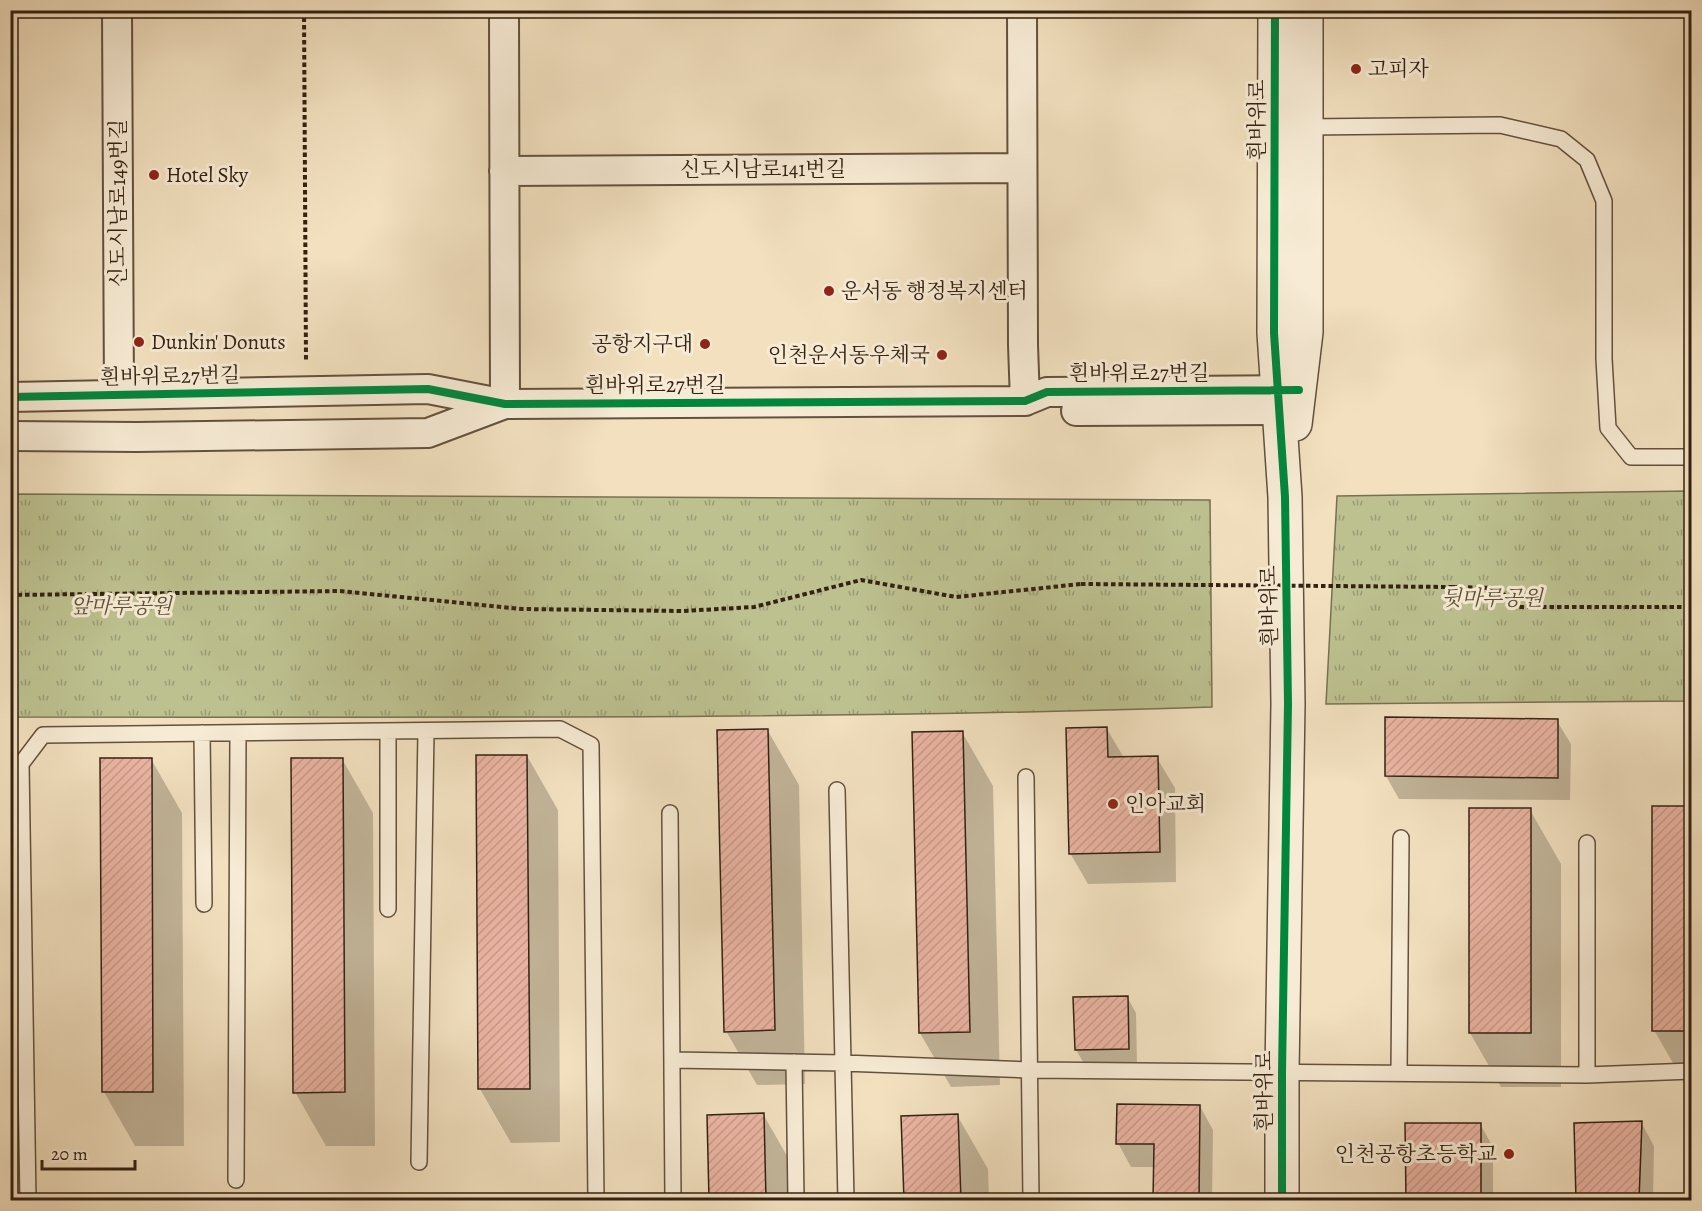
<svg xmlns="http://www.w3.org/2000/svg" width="1702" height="1211" viewBox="0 0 1702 1211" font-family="Alegreya,'Noto Serif KR',serif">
<defs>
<pattern id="park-tufts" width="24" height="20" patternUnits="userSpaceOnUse" patternTransform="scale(1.5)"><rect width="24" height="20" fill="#bdc190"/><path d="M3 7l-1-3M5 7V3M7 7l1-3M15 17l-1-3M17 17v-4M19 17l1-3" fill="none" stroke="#9a9c74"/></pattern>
<pattern id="building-hatch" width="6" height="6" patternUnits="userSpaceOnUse" patternTransform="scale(1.5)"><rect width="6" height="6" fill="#eab4a2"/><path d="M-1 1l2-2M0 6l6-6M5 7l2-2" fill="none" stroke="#c99a8a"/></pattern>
</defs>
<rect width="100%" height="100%" fill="#f2e0bf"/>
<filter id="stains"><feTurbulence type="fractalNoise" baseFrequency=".00333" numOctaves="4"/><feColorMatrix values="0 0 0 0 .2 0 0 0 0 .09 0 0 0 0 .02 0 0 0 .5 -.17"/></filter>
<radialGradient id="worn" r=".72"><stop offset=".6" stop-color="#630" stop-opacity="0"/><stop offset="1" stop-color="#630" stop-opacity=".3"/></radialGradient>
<path fill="url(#park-tufts)" stroke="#787151" stroke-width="1.5" d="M 1691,491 L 1691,701 L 1326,704 L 1337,496 Z
M 11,494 L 1210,500 L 1212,707 C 812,720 411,717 11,717 Z"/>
<path fill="#0003" d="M 1557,721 L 1571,744 L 1570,800 L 1399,799 L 1386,776 Z
M 1107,729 L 1124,758 L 1157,758 L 1175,788 L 1176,882 L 1088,884 L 1070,853 Z
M 768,731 L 799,785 L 805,1084 L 757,1085 L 726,1031 Z
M 962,732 L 993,786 L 1000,1085 L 951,1087 L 920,1033 Z
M 527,756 L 558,810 L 560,1142 L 511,1143 L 480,1089 Z
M 151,759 L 182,813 L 184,1146 L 135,1146 L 104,1092 Z
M 342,759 L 373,813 L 375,1146 L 326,1146 L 295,1092 Z
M 1692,807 L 1692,1084 L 1685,1084 L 1654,1030 Z
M 1530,810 L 1561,864 L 1561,1087 L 1501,1087 L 1470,1033 Z
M 1127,997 L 1136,1013 L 1137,1064 L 1085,1065 L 1076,1050 Z
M 1200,1106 L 1213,1130 L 1212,1200 L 1155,1200 L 1155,1167 L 1131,1167 L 1118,1143 Z
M 763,1114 L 794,1168 L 795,1200 L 711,1200 L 708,1116 Z
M 957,1115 L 988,1169 L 989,1200 L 905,1200 L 902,1117 Z
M 1641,1122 L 1654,1146 L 1653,1200 L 1578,1200 L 1576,1125 Z
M 1480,1124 L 1493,1147 L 1493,1200 L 1407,1200 L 1407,1125 Z"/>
<path fill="url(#building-hatch)" stroke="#332112" stroke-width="1.5" d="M 1385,717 L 1558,719 L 1558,778 L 1385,776 Z
M 1107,727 L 1108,757 L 1158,756 L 1160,852 L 1069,854 L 1066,728 Z
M 768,729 L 775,1030 L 724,1032 L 717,730 Z
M 963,731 L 970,1032 L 919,1033 L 912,732 Z
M 476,755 L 527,755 L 530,1089 L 478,1089 Z
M 100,758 L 152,758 L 153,1092 L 102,1092 Z
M 291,758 L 343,758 L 345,1092 L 293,1093 Z
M 1652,806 L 1692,806 L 1692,1031 L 1652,1031 Z
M 1469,808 L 1531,808 L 1531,1033 L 1469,1033 Z
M 1128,996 L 1129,1049 L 1075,1050 L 1073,997 Z
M 1117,1104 L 1200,1105 L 1199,1200 L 1153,1200 L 1154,1144 L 1116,1144 Z
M 764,1113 L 766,1200 L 709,1200 L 707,1115 Z
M 958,1114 L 961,1200 L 904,1200 L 901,1116 Z
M 1642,1121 L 1639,1200 L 1576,1200 L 1574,1123 Z
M 1405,1123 L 1481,1123 L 1481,1200 L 1406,1200 Z"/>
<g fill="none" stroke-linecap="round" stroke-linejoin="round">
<defs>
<path id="service" d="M 1306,127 L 1500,125 L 1561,139 L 1587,160 L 1604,201 L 1604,359 L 1608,428 L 1631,457 L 1692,457
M 388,731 L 388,909
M 202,733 L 204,904
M 1026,777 L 1031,1200
M 837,790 L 846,1200
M 670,813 L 673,1200
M 672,1060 L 843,1063 L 1030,1070 L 1587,1075 L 1692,1071
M 794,1062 L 796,1200
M 1399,1073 L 1401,838
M 1587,1075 L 1587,843
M 419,1162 L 426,731
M 236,1180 L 238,733
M 28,1200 L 21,764 L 43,735 L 560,729 L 591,745 L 596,1200"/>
<path id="minor" d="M 117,10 L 119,395
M 504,10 L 505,404
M 1022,10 L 1023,345 L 1025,401
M 504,171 L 1022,168
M 10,397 L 428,389 L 505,404 L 1025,401 L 1047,392 L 1299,390
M 1076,411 L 1285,410
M 10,436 L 137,437 L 428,433 L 505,404"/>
<path id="tertiary" d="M 1275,10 L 1274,333 L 1285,497 L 1288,704 L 1282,1072 L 1282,1200
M 1295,424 L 1306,332 L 1306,10"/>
</defs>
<use href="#service" stroke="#63513d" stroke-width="18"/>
<use href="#minor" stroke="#63513d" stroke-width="32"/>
<use href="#tertiary" stroke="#63513d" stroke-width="36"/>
<path stroke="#332112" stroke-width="4" stroke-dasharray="4.5 3" stroke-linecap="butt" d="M 304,10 L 306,361
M 1453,587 L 1498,588 L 1515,607 L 1692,607
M 10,595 L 340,591 L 522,609 L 683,611 L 754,607 L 861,580 L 956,597 L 1081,584"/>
<use href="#service" stroke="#f7ebd5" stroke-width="15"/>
<use href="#minor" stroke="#f7ebd5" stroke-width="28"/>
<use href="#tertiary" stroke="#f7ebd5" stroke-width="33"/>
<path stroke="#332112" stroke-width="4" stroke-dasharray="4.5 3" stroke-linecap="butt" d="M 1081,584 L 1453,587"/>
<defs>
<path id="cycleway" d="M 1275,10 L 1274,333 L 1285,497 L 1288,704 L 1282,1072 L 1282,1200
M 10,397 L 428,389 L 505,404 L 1025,401 L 1047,392 L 1299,390"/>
</defs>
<use href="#cycleway" stroke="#f7ebd5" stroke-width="11"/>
<use href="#cycleway" stroke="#00873e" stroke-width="8"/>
</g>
<g fill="#8f2418" stroke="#f7ebd5" stroke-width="2">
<circle cx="1356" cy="69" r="6"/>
<circle cx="154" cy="175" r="6"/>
<circle cx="829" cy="291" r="6"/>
<circle cx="139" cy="342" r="6"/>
<circle cx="705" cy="344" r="6"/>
<circle cx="942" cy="355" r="6"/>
<circle cx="1113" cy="804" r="6"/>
<circle cx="1509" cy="1154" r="6"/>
</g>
<g text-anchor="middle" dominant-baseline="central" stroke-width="6" stroke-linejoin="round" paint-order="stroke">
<g font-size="21" fill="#332112" stroke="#f7ebd5" text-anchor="start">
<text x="1368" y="69">고피자</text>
<text x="166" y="175">Hotel Sky</text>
<text x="841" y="291">운서동 행정복지센터</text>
<text x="151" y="342">Dunkin' Donuts</text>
<text x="693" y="344" text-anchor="end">공항지구대</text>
<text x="930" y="355" text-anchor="end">인천운서동우체국</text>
<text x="1125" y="804">인아교회</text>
<text x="1497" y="1154" text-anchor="end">인천공항초등학교</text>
</g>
<g font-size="21" fill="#332112" stroke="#f7ebd5">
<text transform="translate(1257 120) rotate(-90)">흰바위로</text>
<text x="763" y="169">신도시남로141번길</text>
<text transform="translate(118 203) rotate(-90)">신도시남로149번길</text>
<text x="1139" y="373">흰바위로27번길</text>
<text transform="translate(170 376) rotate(-1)">흰바위로27번길</text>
<text x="655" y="385">흰바위로27번길</text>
<text transform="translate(1269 606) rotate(-91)">흰바위로</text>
<text transform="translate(1264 1091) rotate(-90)">흰바위로</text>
</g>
<g font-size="21" font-style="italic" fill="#5c5138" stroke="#f7ebd5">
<text x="1492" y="598">뒷마루공원</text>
<text x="121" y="606">앞마루공원</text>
</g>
</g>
<rect width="1702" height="1211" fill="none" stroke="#f2e0bf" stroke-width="36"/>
<rect x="12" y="12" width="1678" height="1187" fill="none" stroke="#332112" stroke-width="3"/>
<rect x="18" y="18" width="1666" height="1175" fill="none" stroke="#332112" stroke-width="1.5"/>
<path d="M42 1160v9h93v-9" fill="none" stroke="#332112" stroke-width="3"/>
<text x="51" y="1160" font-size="18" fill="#332112" stroke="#f7ebd5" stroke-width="4.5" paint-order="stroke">20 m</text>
<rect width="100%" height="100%" filter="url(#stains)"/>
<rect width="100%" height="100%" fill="url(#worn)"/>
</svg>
